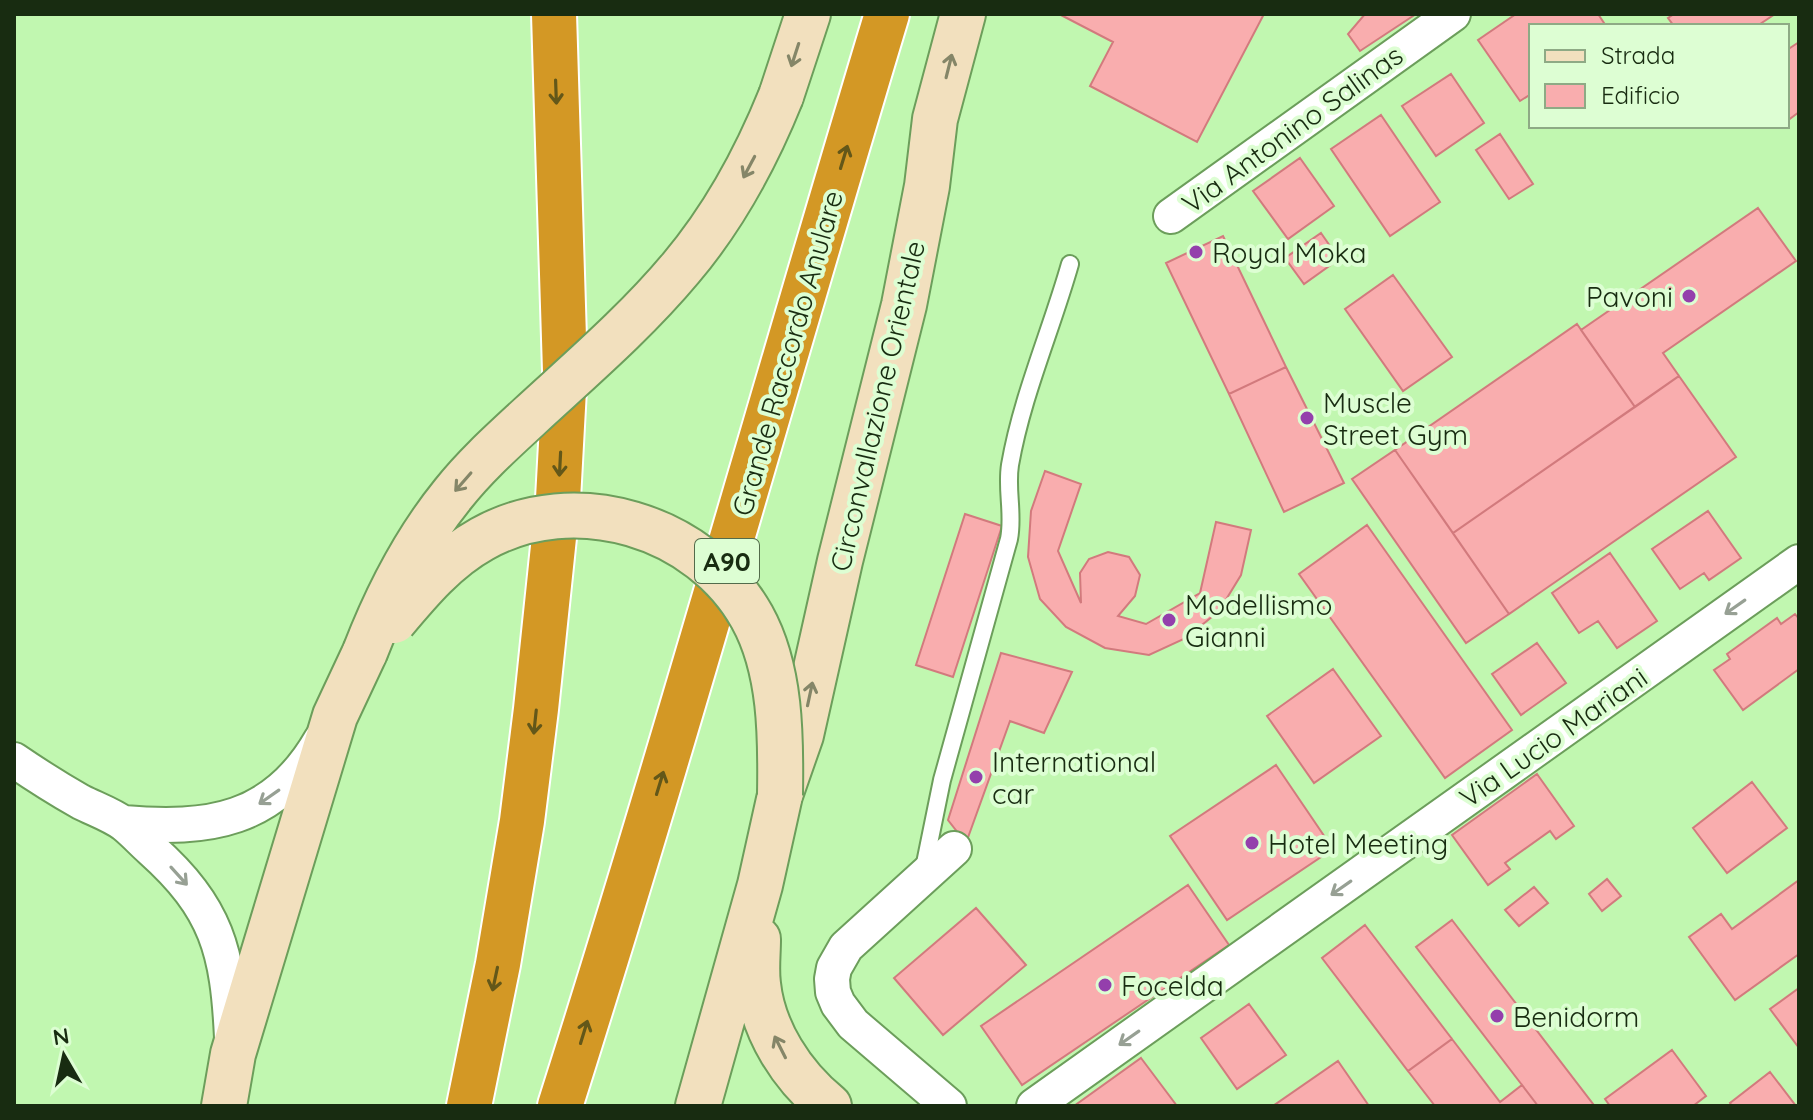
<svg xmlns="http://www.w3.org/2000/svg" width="1813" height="1120" viewBox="0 0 1813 1120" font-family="Quicksand,sans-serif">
<rect width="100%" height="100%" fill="#c1f7b0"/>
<path fill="#f9adae" stroke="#d27a7d" stroke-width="2" d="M 1059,14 L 1264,14 L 1197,142 L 1090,86 L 1113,42 Z
M 1365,14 L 1416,14 L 1360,51 L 1348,34 Z
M 1516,14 L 1598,14 L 1606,26 L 1531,26 L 1531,94 L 1520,101 L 1478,40 Z
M 1674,14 L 1775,14 L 1757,26 L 1674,26 L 1668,18 Z
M 1799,42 L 1799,112 L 1787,121 L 1787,50 Z
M 1451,74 L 1484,123 L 1436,156 L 1402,106 Z
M 1381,115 L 1440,202 L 1390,236 L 1331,149 Z
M 1500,134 L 1533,184 L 1509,199 L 1476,150 Z
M 1300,158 L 1334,206 L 1288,239 L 1253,191 Z
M 1758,208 L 1796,261 L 1663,353 L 1679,376 L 1635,407 L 1581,330 Z
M 1321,233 L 1339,259 L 1304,284 L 1285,258 Z
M 1223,236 L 1286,367 L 1229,394 L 1166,263 Z
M 1393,275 L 1452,357 L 1403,391 L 1345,309 Z
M 1577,324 L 1635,407 L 1453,533 L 1395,450 Z
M 1286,367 L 1344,483 L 1284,512 L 1229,394 Z
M 1679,376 L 1736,457 L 1509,614 L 1453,533 Z
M 1395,450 L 1509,614 L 1466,643 L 1352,479 Z
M 1045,471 L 1081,484 L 1058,551 L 1081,603 L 1080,573 L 1089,559 L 1108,552 L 1129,557 L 1140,575 L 1135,596 L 1118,616 L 1146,624 L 1200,593 L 1216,522 L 1251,530 L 1241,575 L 1219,611 L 1186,638 L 1149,655 L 1105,648 L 1066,627 L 1040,599 L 1028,557 L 1031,511 Z
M 1708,511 L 1741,558 L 1709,580 L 1704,573 L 1680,589 L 1652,549 Z
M 965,514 L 1002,526 L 953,677 L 916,665 Z
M 1367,525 L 1512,730 L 1445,778 L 1299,574 Z
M 1610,553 L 1657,621 L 1617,648 L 1598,621 L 1579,633 L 1552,593 Z
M 1795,614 L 1799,619 L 1799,669 L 1743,710 L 1714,670 L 1730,659 L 1727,654 L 1777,618 L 1781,624 Z
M 1537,643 L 1566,683 L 1521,715 L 1492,674 Z
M 1001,653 L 1072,672 L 1044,733 L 1010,721 L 966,843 L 948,820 Z
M 1333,669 L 1381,736 L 1314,783 L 1267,716 Z
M 1276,765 L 1333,849 L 1227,920 L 1170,836 Z
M 1537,774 L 1574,826 L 1556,839 L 1550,831 L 1505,863 L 1510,869 L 1488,885 L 1452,835 Z
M 1752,782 L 1787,828 L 1727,873 L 1693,828 Z
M 1607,879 L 1621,896 L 1602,911 L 1589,894 Z
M 1799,880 L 1799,954 L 1735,1000 L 1689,937 L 1721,914 L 1732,929 Z
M 1188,885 L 1229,945 L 1022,1085 L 981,1026 Z
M 1534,887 L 1548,903 L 1519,926 L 1505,910 Z
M 976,908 L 1026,965 L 943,1035 L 894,978 Z
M 1452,920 L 1593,1104 L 1591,1106 L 1538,1106 L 1522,1085 L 1416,947 Z
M 1365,925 L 1452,1039 L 1408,1071 L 1322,958 Z
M 1799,988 L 1799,1048 L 1770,1009 Z
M 1249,1004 L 1286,1055 L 1237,1089 L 1201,1038 Z
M 1452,1039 L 1500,1102 L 1522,1085 L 1538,1106 L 1435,1106 L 1408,1071 Z
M 1672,1050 L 1706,1096 L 1693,1106 L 1610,1106 L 1605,1099 Z
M 1141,1058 L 1177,1106 L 1074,1106 Z
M 1338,1061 L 1369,1106 L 1273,1106 Z
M 1770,1072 L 1796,1106 L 1732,1106 L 1730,1103 Z"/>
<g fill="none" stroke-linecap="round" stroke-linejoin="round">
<defs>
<path id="lane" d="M 923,873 L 942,780 L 1009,539 C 1014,514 1006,490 1010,465 C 1022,396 1051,331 1070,264"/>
<path id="street" d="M 1171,216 L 1453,14
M 14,760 C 36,775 58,789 81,802 C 95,809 112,815 124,824 C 134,832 142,841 151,849 C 217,908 228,951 232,1038
M 123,823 C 208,830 274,822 321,740
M 949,1106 L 853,1024 L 838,1004 L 833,992 L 832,979 L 834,968 L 846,947 L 954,849
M 1034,1106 L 1799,562"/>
<path id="secondary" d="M 781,96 L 808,14
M 758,939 C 758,954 756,969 758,984 C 763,1031 792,1076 829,1106
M 224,1106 L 233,1054 L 335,716 L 365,652
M 698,1106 L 760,885 L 780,795 L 801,735 L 840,561 L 904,305 L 927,186 L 935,119 L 963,14"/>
<path id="highway" d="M 469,1106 L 498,964 L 522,821 L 536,709 L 558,499 L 565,371 L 554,14
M 560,1106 C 675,744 777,378 887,14"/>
</defs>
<use href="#lane" stroke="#6c9e5b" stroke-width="20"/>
<use href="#street" stroke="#6c9e5b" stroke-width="38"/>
<use href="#secondary" stroke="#6c9e5b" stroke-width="48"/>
<use href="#highway" stroke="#fff" stroke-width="48"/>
<use href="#lane" stroke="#fff" stroke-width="16"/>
<use href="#street" stroke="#fff" stroke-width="34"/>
<use href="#secondary" stroke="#f2e0be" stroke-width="44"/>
<use href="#highway" stroke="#d39825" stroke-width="44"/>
<defs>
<path id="secondary-bridge" d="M 394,621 C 420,590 446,559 482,539 C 574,487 701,525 752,617 C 781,669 781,737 780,795
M 365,652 C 387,595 414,542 453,494 C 476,465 503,441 530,416 C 581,369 636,322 681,268 C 725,216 756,158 781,96"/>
</defs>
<use href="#secondary-bridge" stroke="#6c9e5b" stroke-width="48" stroke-linecap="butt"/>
<use href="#secondary-bridge" stroke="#f2e0be" stroke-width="44"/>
</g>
<defs><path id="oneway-shaft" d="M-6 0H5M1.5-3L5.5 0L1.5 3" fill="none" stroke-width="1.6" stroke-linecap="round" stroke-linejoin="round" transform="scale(2)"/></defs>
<g stroke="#858668">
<use href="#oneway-shaft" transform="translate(795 55) rotate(108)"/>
<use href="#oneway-shaft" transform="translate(949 66) rotate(-76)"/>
<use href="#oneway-shaft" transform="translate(749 167) rotate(118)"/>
<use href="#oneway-shaft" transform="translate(463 482) rotate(131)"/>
<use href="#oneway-shaft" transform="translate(810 694) rotate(-78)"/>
<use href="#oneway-shaft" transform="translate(780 1047) rotate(-117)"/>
</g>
<g stroke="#635719">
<use href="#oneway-shaft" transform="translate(556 92) rotate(88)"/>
<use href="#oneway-shaft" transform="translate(844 157) rotate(-73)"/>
<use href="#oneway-shaft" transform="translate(560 464) rotate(93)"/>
<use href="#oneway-shaft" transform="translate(535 722) rotate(96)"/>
<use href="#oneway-shaft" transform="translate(660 783) rotate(-73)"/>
<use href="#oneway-shaft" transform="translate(495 979) rotate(102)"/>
<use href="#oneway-shaft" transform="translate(584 1032) rotate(-73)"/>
</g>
<g stroke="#97a094">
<use href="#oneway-shaft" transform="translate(1735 607) rotate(145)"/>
<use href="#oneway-shaft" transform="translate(269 797) rotate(145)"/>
<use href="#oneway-shaft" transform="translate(179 876) rotate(48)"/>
<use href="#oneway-shaft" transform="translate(1341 888) rotate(145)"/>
<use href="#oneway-shaft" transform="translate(1129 1038) rotate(145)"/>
</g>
<g fill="#943fac" stroke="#ddfed3" stroke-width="3">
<circle cx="1196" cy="252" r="8"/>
<circle cx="1689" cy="296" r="8"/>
<circle cx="1307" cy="418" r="8"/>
<circle cx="1169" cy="620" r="8"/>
<circle cx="976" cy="777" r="8"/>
<circle cx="1252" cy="843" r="8"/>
<circle cx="1105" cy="985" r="8"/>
<circle cx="1497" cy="1016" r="8"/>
</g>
<g text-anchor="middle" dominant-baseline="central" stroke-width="8" stroke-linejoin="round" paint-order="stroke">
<rect fill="#ddfed3" stroke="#536b4b" stroke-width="2" x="695" y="539" width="64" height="44" rx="6"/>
<g font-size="26" font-weight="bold" fill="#182c11">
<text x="727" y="561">A90</text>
</g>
<g font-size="28" fill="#182c11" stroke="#ddfed3">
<text transform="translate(1292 129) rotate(-36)">Via Antonino Salinas</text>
<text transform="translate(787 353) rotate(-74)">Grande Raccordo Anulare</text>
<text transform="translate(877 406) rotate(-77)">Circonvallazione Orientale</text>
<text transform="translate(1553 737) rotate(-35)">Via Lucio Mariani</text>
</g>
<g font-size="28" fill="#182c11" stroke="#ddfed3" text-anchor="start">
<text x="1212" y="252">Royal Moka</text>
<text x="1673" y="296" text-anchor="end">Pavoni</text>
<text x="1323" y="402">Muscle<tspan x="1323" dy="32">Street Gym</tspan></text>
<text x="1185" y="604">Modellismo<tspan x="1185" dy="32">Gianni</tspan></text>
<text x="992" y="761">International<tspan x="992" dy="32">car</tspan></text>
<text x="1268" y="843">Hotel Meeting</text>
<text x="1121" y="985">Focelda</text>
<text x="1513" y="1016">Benidorm</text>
</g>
</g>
<rect width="1813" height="1120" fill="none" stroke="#182c11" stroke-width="32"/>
<rect x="1529" y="24" width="260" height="104" fill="#ddfed3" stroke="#8eaa85" stroke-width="2"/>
<rect x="1545" y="50" width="40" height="12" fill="#f2e0be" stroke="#8eaa85" stroke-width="2"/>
<text x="1601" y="64" font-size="24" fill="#182c11">Strada</text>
<rect x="1545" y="84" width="40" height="24" fill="#f9adae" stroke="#8eaa85" stroke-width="2"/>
<text x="1601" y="104" font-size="24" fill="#182c11">Edificio</text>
<g transform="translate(64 1056) rotate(351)" stroke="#ddfed3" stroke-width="6" paint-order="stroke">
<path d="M0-6L14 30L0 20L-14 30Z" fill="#182c11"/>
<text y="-12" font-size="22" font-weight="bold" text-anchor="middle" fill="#182c11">N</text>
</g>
</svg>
